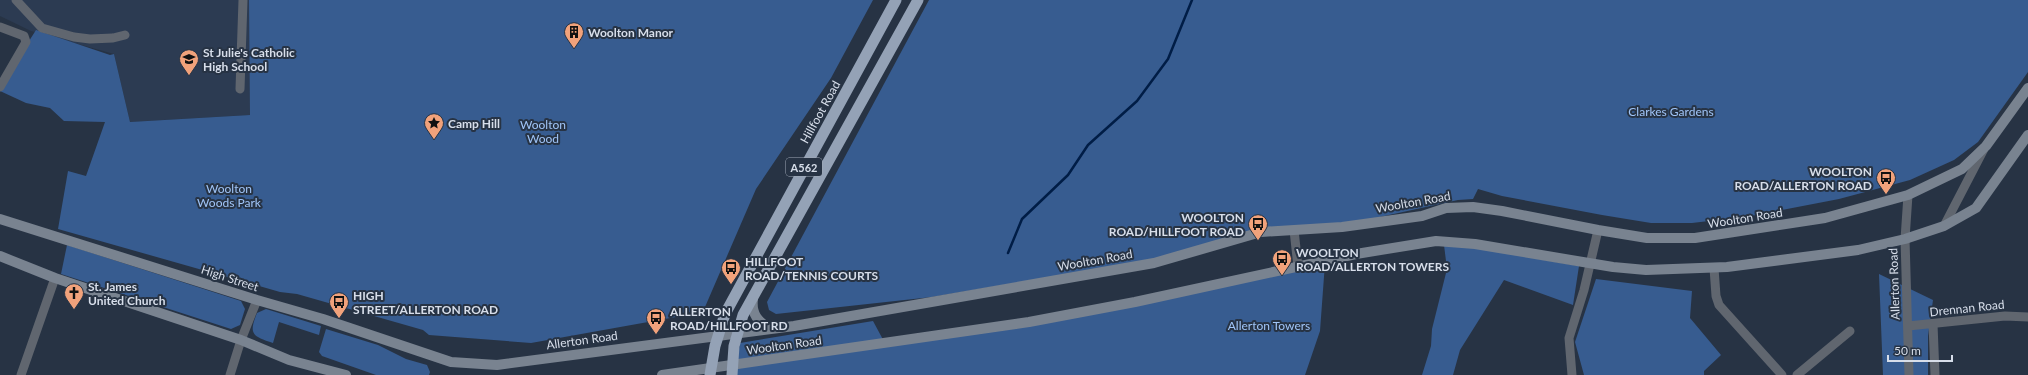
<svg xmlns="http://www.w3.org/2000/svg" width="2028" height="375" viewBox="0 0 2028 375" font-family="Lato,sans-serif">
<rect width="100%" height="100%" fill="#273344"/>
<path fill="#2c3b52" d="M 0,0 L 260,0 L 250,115 L 130,122 L 114,54 L 31,31 L 0,16 Z"/>
<path fill="#375c90" d="M 249,0 L 873,0 L 831,78 L 756,189 L 705,307 L 676,317 L 531,343 L 429,335 L 423,330 L 297,294 L 280,292 L 58,229 L 68,171 L 86,176 L 105,122 L 64,121 L 50,108 L 26,103 L 0,91 L 0,87 L 36,30 L 110,55 L 114,54 L 130,122 L 250,115 Z
M 929,0 L 2028,0 L 2028,72 L 1978,142 L 1954,160 L 1910,180 L 1839,199 L 1751,216 L 1692,223 L 1651,223 L 1602,215 L 1502,196 L 1478,189 L 1473,199 L 1458,200 L 1343,225 L 1262,229 L 1156,259 L 932,297 L 776,314 L 769,310 L 767,302 Z
M 67,245 L 241,301 L 245,309 L 240,325 L 231,329 L 61,274 Z
M 1444,245 L 1470,247 L 1579,266 L 1573,305 L 1504,280 L 1460,350 L 1453,375 L 1422,375 L 1431,346 L 1432,329 L 1447,269 Z
M 1325,263 L 1320,331 L 1305,375 L 735,375 L 740,343 L 873,321 L 887,347 Z
M 1879,274 L 1933,300 L 1928,336 L 1928,375 L 1883,375 Z
M 1596,279 L 1692,291 L 1690,318 L 1721,355 L 1704,371 L 1704,375 L 1584,375 L 1575,342 Z
M 266,309 L 321,326 L 319,335 L 279,322 L 273,343 C 253,336 248,335 257,313 Z
M 326,329 L 378,345 L 406,359 L 427,365 L 430,372 L 429,375 L 376,375 L 322,356 L 319,352 Z"/>
<g fill="none" stroke-linecap="round" stroke-linejoin="round">
<path stroke="#001d46" stroke-width="2.5" d="M 1008,253 L 1022,219 L 1068,175 L 1088,145 L 1137,101 L 1168,59 L 1192,0"/>
<path stroke="#60666f" stroke-width="9" d="M 16,0 L 42,28 L 74,37 L 90,39 L 113,38 L 125,35
M 0,27 L 24,36 L 26,42 L 0,87
M 240,89 L 243,0
M 1908,195 L 1905,239 L 1909,375
M 1944,226 L 1984,149
M 1294,230 L 1298,267
M 1714,268 L 1716,296 L 1719,305 L 1782,375
M 1933,324 L 1935,375
M 1908,326 L 2005,316 L 2028,317
M 21,375 L 55,278
M 230,375 L 241,340 L 257,300
M 1572,375 L 1569,338 L 1584,290 L 1598,230
M 1797,375 L 1850,331"/>
<path stroke="#798390" stroke-width="10" d="M 0,219 L 257,300 L 323,319 L 451,362 L 497,365 L 794,326 L 1154,263 L 1261,232 L 1342,227 L 1422,216 L 1446,208 L 1473,207 L 1502,211 L 1598,230 L 1647,238 L 1695,238 L 1825,218 L 1908,195 L 1962,169 L 1986,146 L 2028,88
M 0,256 L 55,278 L 241,340 L 289,360 L 346,375
M 753,299 C 751,314 758,322 771,329
M 662,375 L 1029,322 L 1135,302 L 1356,254 L 1436,241 L 1475,244 L 1613,267 L 1646,270 L 1727,267 L 1858,250 L 1905,239 L 1944,226 L 1976,208 L 2028,135"/>
<path stroke="#94a2b6" stroke-width="11" d="M 710,375 L 715,346 L 725,314 L 896,0
M 732,375 L 734,346 L 743,315 L 918,0"/>
</g>
<defs>
<symbol id="building-pin" viewBox="-11 -11 22 30"><path d="M0 17L-7.5 6A9.5 9.5 0 1 1 7.5 6Z" fill="#f1a27b" stroke="#273344"/><path d="M-4-6H4V6H1V3H-1V6H-4ZM-2.5-4.3h1.7v1.8h-1.7ZM.8-4.3h1.7v1.8H.8ZM-2.5-1h1.7V.8h-1.7ZM.8-1h1.7V.8H.8Z" fill="#111"/></symbol>
<symbol id="school-pin" viewBox="-11 -11 22 30"><path d="M0 17L-7.5 6A9.5 9.5 0 1 1 7.5 6Z" fill="#f1a27b" stroke="#273344"/><path d="M0-5L7-2L0 1L-7-2ZM-4 1L0 2.5L4 1V4Q0 6-4 4Z" fill="#111"/></symbol>
<symbol id="sight-pin" viewBox="-11 -11 22 30"><path d="M0 17L-7.5 6A9.5 9.5 0 1 1 7.5 6Z" fill="#f1a27b" stroke="#273344"/><path d="M0-6L1.8-2.2L6-1.7L2.9 1.2L3.7 5.4L0 3.3L-3.7 5.4L-2.9 1.2L-6-1.7L-1.8-2.2Z" fill="#111"/></symbol>
<symbol id="bus-pin" viewBox="-11 -11 22 30"><path d="M0 17L-7.5 6A9.5 9.5 0 1 1 7.5 6Z" fill="#f1a27b" stroke="#273344"/><path d="M-5-6H5V4H4V6H2V4H-2V6H-4V4H-5ZM-3.5-4V0h7V-4ZM-3.5 1.2v1.5H-2V1.2ZM2 1.2v1.5H3.5V1.2Z" fill="#111"/></symbol>
<symbol id="church-pin" viewBox="-11 -11 22 30"><path d="M0 17L-7.5 6A9.5 9.5 0 1 1 7.5 6Z" fill="#f1a27b" stroke="#273344"/><path d="M-1.2-6h2.4v3.5h3.3v2.4h-3.3V6h-2.4V-.1h-3.3v-2.4h3.3Z" fill="#111"/></symbol>
</defs>
<g fill-rule="evenodd">
<use href="#building-pin" x="563" y="21" width="22" height="30"/>
<use href="#school-pin" x="178" y="48" width="22" height="30"/>
<use href="#sight-pin" x="423" y="112" width="22" height="30"/>
<use href="#bus-pin" x="1875" y="167" width="22" height="30"/>
<use href="#bus-pin" x="1247" y="213" width="22" height="30"/>
<use href="#bus-pin" x="1271" y="248" width="22" height="30"/>
<use href="#bus-pin" x="720" y="257" width="22" height="30"/>
<use href="#church-pin" x="63" y="282" width="22" height="30"/>
<use href="#bus-pin" x="328" y="291" width="22" height="30"/>
<use href="#bus-pin" x="645" y="307" width="22" height="30"/>
</g>
<g text-anchor="middle" dominant-baseline="central" stroke-width="4" stroke-linejoin="round" paint-order="stroke">
<rect fill="#273344" stroke="#a2abb8" stroke-width="1" x="786" y="158" width="36" height="18" rx="3"/>
<g font-size="11" font-weight="bold" fill="#d7deea">
<text x="804" y="167">A562</text>
</g>
<g font-size="12" font-weight="bold" fill="#d7deea" stroke="#273344" text-anchor="start">
<text x="588" y="32">Woolton Manor</text>
<text x="203" y="52">St Julie's Catholic<tspan x="203" dy="14">High School</tspan></text>
<text x="448" y="123">Camp Hill</text>
<text x="1872" y="171" text-anchor="end">WOOLTON<tspan x="1872" dy="14">ROAD/ALLERTON ROAD</tspan></text>
<text x="1244" y="217" text-anchor="end">WOOLTON<tspan x="1244" dy="14">ROAD/HILLFOOT ROAD</tspan></text>
<text x="1296" y="252">WOOLTON<tspan x="1296" dy="14">ROAD/ALLERTON TOWERS</tspan></text>
<text x="745" y="261">HILLFOOT<tspan x="745" dy="14">ROAD/TENNIS COURTS</tspan></text>
<text x="88" y="286">St. James<tspan x="88" dy="14">United Church</tspan></text>
<text x="353" y="295">HIGH<tspan x="353" dy="14">STREET/ALLERTON ROAD</tspan></text>
<text x="670" y="311">ALLERTON<tspan x="670" dy="14">ROAD/HILLFOOT RD</tspan></text>
</g>
<g font-size="12" fill="#a0c5f8" stroke="#273344">
<text x="1671" y="111">Clarkes Gardens</text>
<text x="543" y="124">Woolton<tspan x="543" dy="14">Wood</tspan></text>
<text x="229" y="188">Woolton<tspan x="229" dy="14">Woods Park</tspan></text>
<text x="1269" y="325">Allerton Towers</text>
</g>
<g font-size="12" fill="#d7deea" stroke="#273344">
<text transform="translate(820 112) rotate(-61)">Hillfoot Road</text>
<text transform="translate(1413 202) rotate(-10)">Woolton Road</text>
<text transform="translate(1745 218) rotate(-9)">Woolton Road</text>
<text transform="translate(1095 260) rotate(-10)">Woolton Road</text>
<text transform="translate(230 278) rotate(18)">High Street</text>
<text transform="translate(1894 284) rotate(-92)">Allerton Road</text>
<text transform="translate(1967 308) rotate(-6)">Drennan Road</text>
<text transform="translate(582 340) rotate(-8)">Allerton Road</text>
<text transform="translate(784 345) rotate(-8)">Woolton Road</text>
</g>
</g>
<path d="M1888 355v6h64v-6" fill="none" stroke="#d7deea" stroke-width="2"/>
<text x="1894" y="355" font-size="12" fill="#d7deea" stroke="#273344" stroke-width="3" paint-order="stroke">50 m</text>
</svg>
